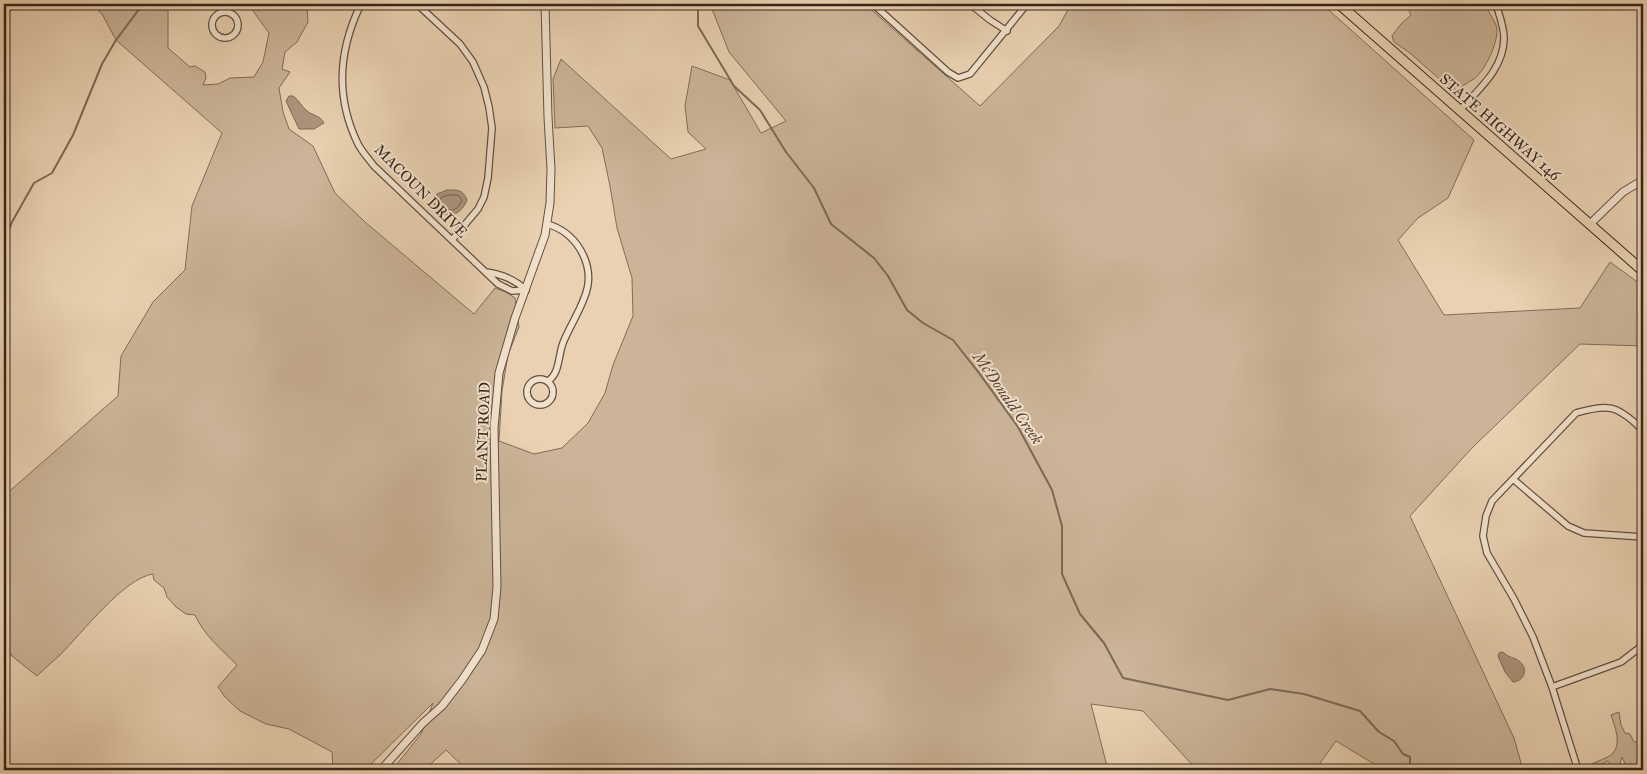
<svg xmlns="http://www.w3.org/2000/svg" width="1647" height="774" viewBox="0 0 1647 774" font-family="'IM FELL Great Primer',serif">
<rect width="100%" height="100%" fill="#e9d1b1"/>
<filter id="stains"><feTurbulence type="fractalNoise" baseFrequency=".004" numOctaves="4"/><feColorMatrix values="0 0 0 0 .2 0 0 0 0 .09 0 0 0 0 .02 0 0 0 .5 -.17"/></filter>
<radialGradient id="worn" r=".72"><stop offset=".6" stop-color="#630" stop-opacity="0"/><stop offset="1" stop-color="#630" stop-opacity=".3"/></radialGradient>
<path fill="#cbb498" stroke="#826c5a" d="M 92,4 L 173,4 L 168,10 L 168,48 L 190,67 L 195,66 L 205,72 L 206,78 L 203,85 L 218,84 L 230,78 L 254,77 L 263,62 L 269,33 L 248,4 L 307,4 L 308,22 L 297,42 L 285,52 L 282,69 L 290,72 L 279,88 L 283,112 L 289,129 L 313,146 L 335,193 L 365,222 L 474,314 L 495,288 L 506,292 L 515,298 L 519,327 L 508,355 L 502,391 L 499,441 L 534,454 L 562,448 L 588,423 L 605,393 L 613,365 L 633,316 L 632,278 L 617,228 L 610,186 L 602,148 L 588,126 L 555,128 L 553,79 L 561,59 L 671,159 L 706,149 L 688,132 L 685,106 L 692,66 L 730,80 L 761,133 L 786,121 L 729,52 L 710,4 L 865,4 L 980,106 L 1059,26 L 1071,4 L 1322,4 L 1474,140 L 1448,198 L 1418,218 L 1398,240 L 1444,315 L 1580,308 L 1610,262 L 1643,286 L 1643,346 L 1580,344 L 1472,448 L 1410,516 L 1514,738 L 1523,770 L 1377,770 L 1374,764 L 1336,741 L 1315,770 L 1197,770 L 1143,711 L 1091,704 L 1108,770 L 467,770 L 446,750 L 424,770 L 394,770 L 393,769 L 421,734 L 433,703 L 365,770 L 333,770 L 332,752 L 289,729 L 266,724 L 240,711 L 225,697 L 218,687 L 237,665 C 221,649 204,635 195,615 L 186,614 L 176,607 L 167,597 L 164,588 L 154,580 L 153,574 C 124,578 82,633 60,655 C 52,662 44,669 37,676 L 12,656 L 4,643 L 4,496 L 118,396 L 121,356 L 153,302 L 185,270 L 192,206 L 222,133 L 116,40 L 102,14 Z
M 1406,4 L 1485,4 C 1488,12 1493,18 1496,25 C 1501,38 1485,71 1474,79 C 1467,83 1460,87 1454,92 L 1410,53 L 1394,42 L 1392,36 L 1401,24 L 1411,15 Z
M 1619,712 L 1621,725 L 1625,733 L 1630,734 L 1634,742 L 1640,742 L 1643,739 L 1643,770 L 1628,770 L 1622,757 L 1619,766 L 1614,767 L 1607,761 L 1599,766 L 1589,765 C 1595,762 1602,760 1608,757 C 1624,748 1615,727 1611,715 Z"/>
<path fill="#ad967e" stroke="#7e6856" d="M 289,96 L 293,96 C 299,100 302,107 307,111 C 313,116 320,115 324,123 L 314,129 L 299,129 L 286,101 Z
M 447,190 C 457,190 463,189 467,200 C 460,218 442,221 433,202 L 437,194 Z
M 1503,652 C 1508,658 1515,657 1520,662 C 1529,669 1523,682 1513,682 L 1505,672 L 1498,656 L 1499,653 Z"/>
<g fill="none" stroke-linecap="round" stroke-linejoin="round">
<path stroke="#725d4c" stroke-width="1" d="M 448,195 L 458,195 L 462,200 C 457,213 447,213 439,202 L 441,198 Z"/>
<path stroke="#7e6856" stroke-width="2" d="M 698,4 L 698,26 L 734,86 L 760,110 L 786,152 L 814,188 L 831,224 L 874,258 L 888,276 L 907,310 L 923,323 L 953,340 L 979,373 L 1018,427 L 1052,490 L 1062,526 L 1062,574 L 1080,614 L 1104,643 L 1123,678 L 1228,700 L 1270,689 L 1304,694 L 1360,711 L 1379,732 L 1394,741 L 1403,754 L 1410,757 L 1410,770
M 4,241 L 12,222 L 34,183 L 52,173 L 73,135 L 102,64 L 116,40 L 143,4"/>
<defs>
<path id="minor" d="M 361,4 C 338,51 335,97 358,144 C 362,152 369,159 374,166 L 498,284 L 512,291 L 526,290
M 417,4 L 460,44 L 473,62 L 484,87 L 489,107 L 492,128 L 488,178 L 484,197 L 478,209 L 452,240
M 873,4 L 948,72 L 958,78 L 970,74 L 1027,4
M 970,4 L 990,20 L 1007,31
M 227,12 L 230,4
M212 25a13 13 0 1 1 26 0a13 13 0 1 1-26 0Z
M 1459,111 C 1478,90 1504,69 1504,38 C 1504,27 1499,14 1496,4
M 547,224 C 561,228 572,236 580,249 C 602,286 576,310 563,343 C 558,356 560,373 548,381
M 486,272 C 502,274 514,279 526,290
M527 392a13 13 0 1 1 26 0a13 13 0 1 1-26 0Z
M 1513,479 L 1568,526 L 1584,533 L 1643,537
M 1552,687 L 1621,662 L 1643,645
M 1578,770 L 1552,687 L 1533,637 L 1514,599 L 1487,553 L 1483,536 L 1486,516 L 1492,501 L 1576,413 C 1587,410 1597,407 1608,408 C 1619,408 1637,423 1643,432"/>
<path id="tertiary" d="M 1590,224 L 1623,192 L 1643,180
M 381,770 L 423,723 L 442,706 L 462,680 L 482,650 L 494,619 L 497,587 L 494,428 L 499,373 L 515,318 L 545,235 L 550,203 L 551,169 L 548,117 L 545,4"/>
<path id="primary" d="M 1339,4 L 1643,271"/>
</defs>
<use href="#minor" stroke="#644f40" stroke-width="8"/>
<use href="#tertiary" stroke="#644f40" stroke-width="9"/>
<use href="#primary" stroke="#38241b" stroke-width="11"/>
<use href="#minor" stroke="#f1e1cc" stroke-width="5.5"/>
<use href="#tertiary" stroke="#f1e1cc" stroke-width="7"/>
<use href="#primary" stroke="#e9d1b1" stroke-width="9"/>
</g>
<g text-anchor="middle" dominant-baseline="central" stroke-width="4" stroke-linejoin="round" paint-order="stroke">
<g font-size="15" fill="#38241b" stroke="#f1e1cc">
<text transform="translate(1500 127) rotate(41)">STATE HIGHWAY 146</text>
<text transform="translate(421 191) rotate(45)">MACOUN DRIVE</text>
<text transform="translate(483 432) rotate(-88)">PLANT ROAD</text>
</g>
<g font-size="16" font-style="italic" fill="#5b4639" stroke="#f1e1cc">
<text transform="translate(1008 398) rotate(55)">McDonald Creek</text>
</g>
</g>
<rect width="1647" height="774" fill="none" stroke="#e9d1b1" stroke-width="20"/>
<rect x="5" y="5" width="1637" height="764" fill="none" stroke="#38241b" stroke-width="2.5"/>
<rect x="10" y="10" width="1627" height="754" fill="none" stroke="#38241b"/>
<rect width="100%" height="100%" filter="url(#stains)"/>
<rect width="100%" height="100%" fill="url(#worn)"/>
</svg>
